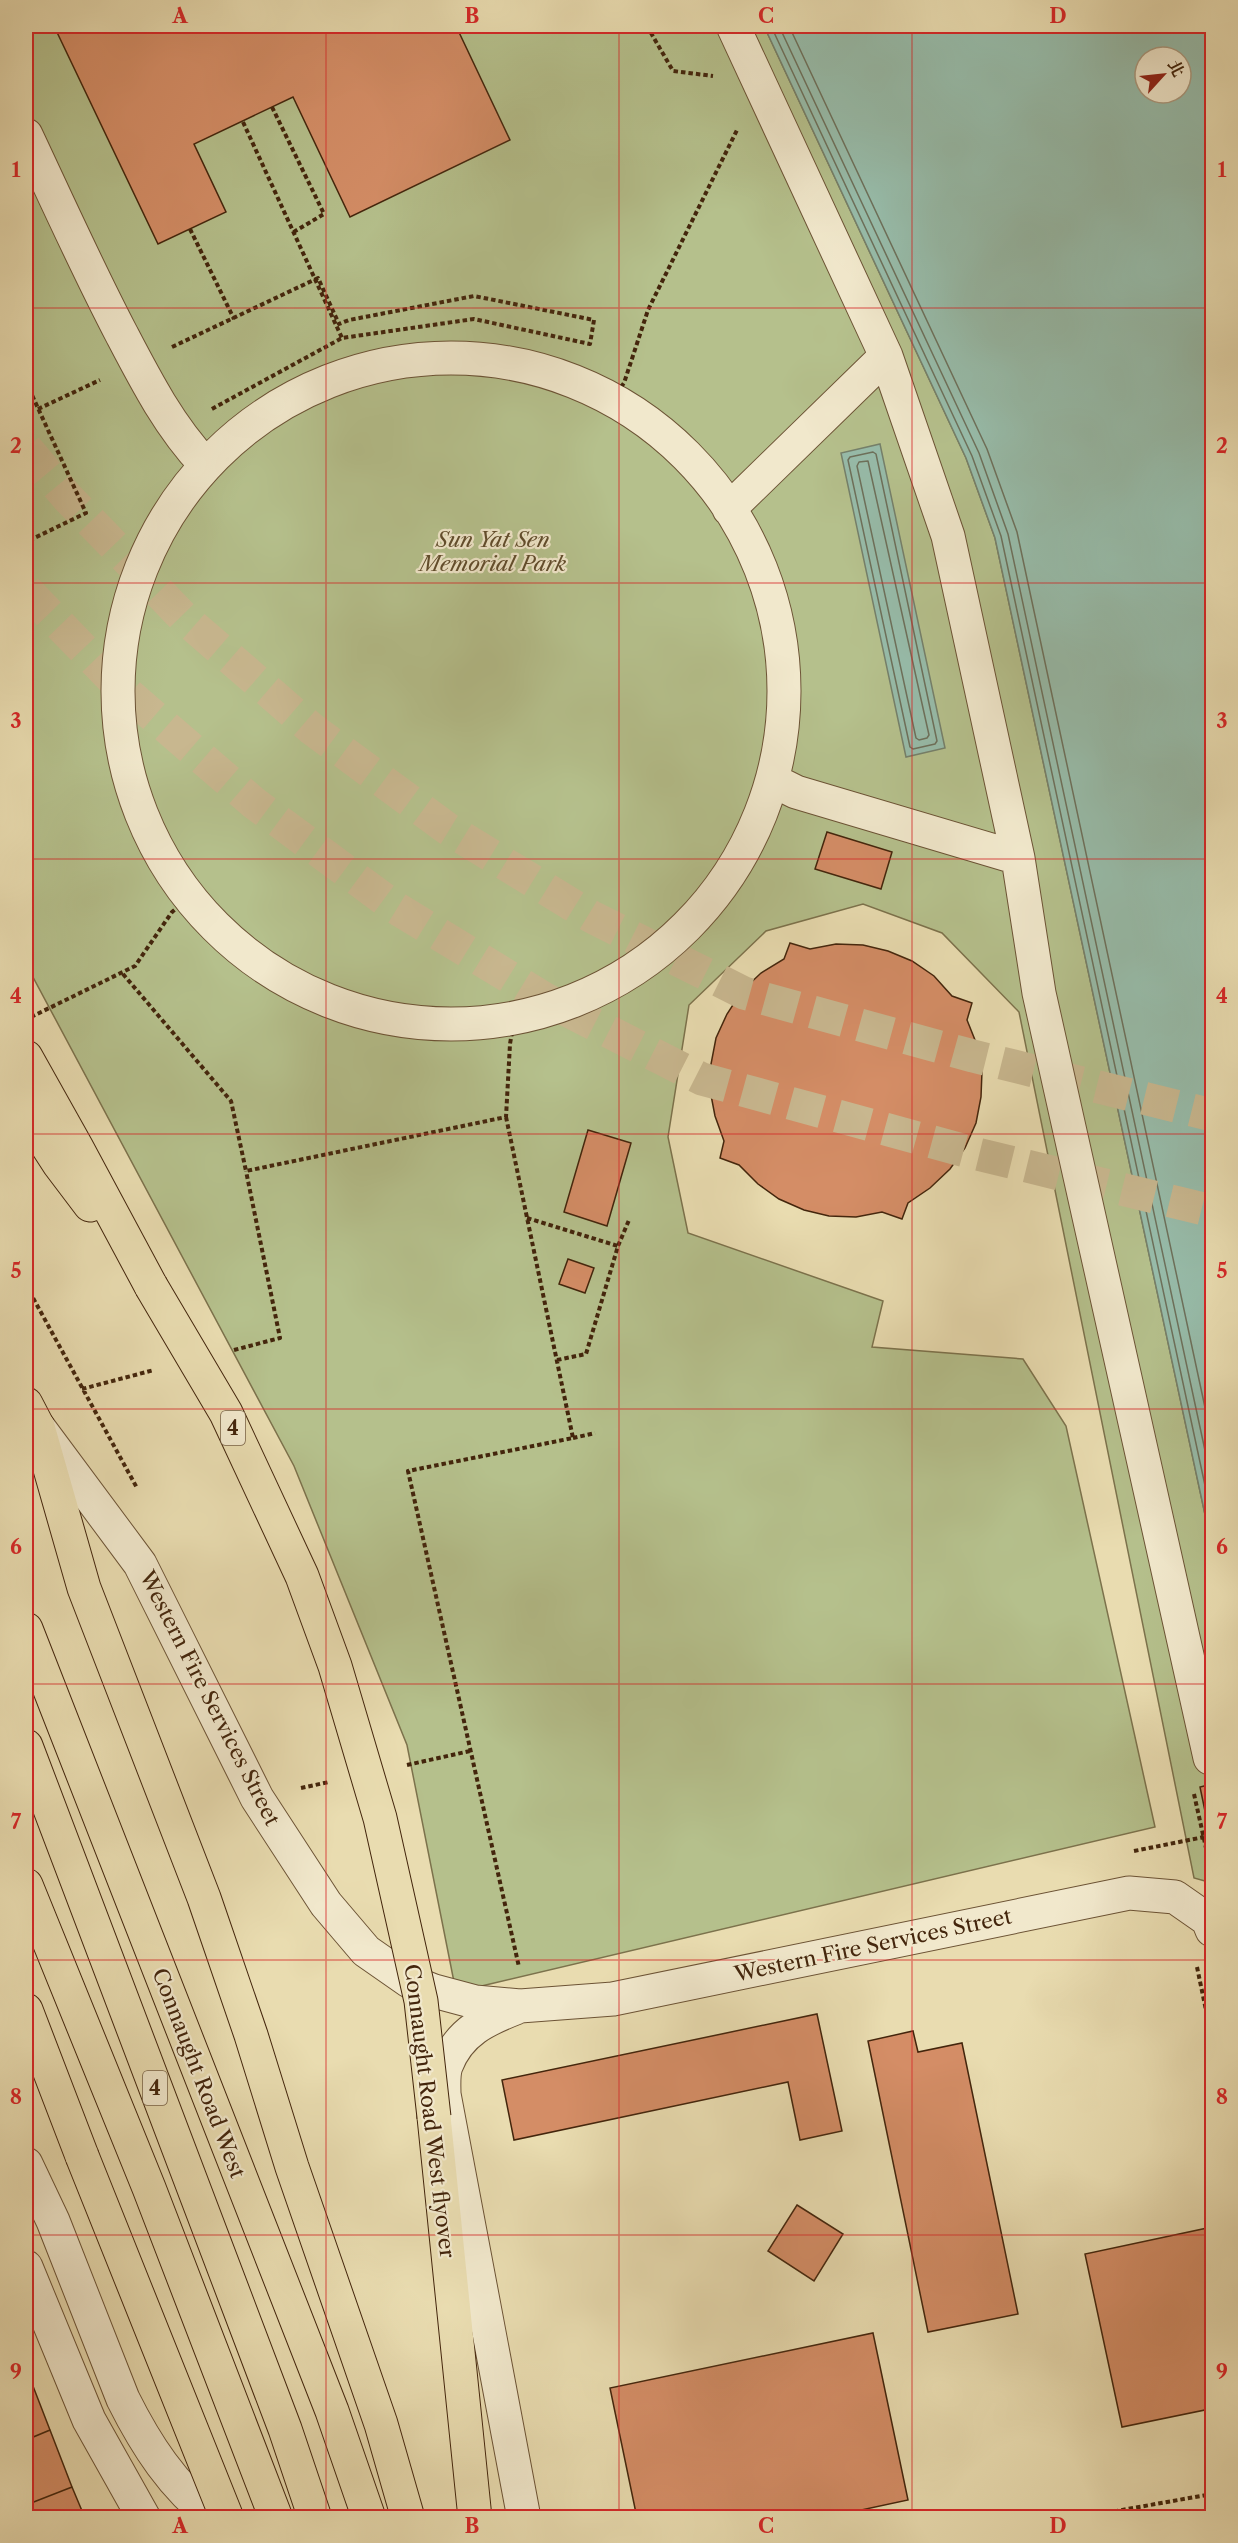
<svg xmlns="http://www.w3.org/2000/svg" width="1238" height="2543" viewBox="0 0 1238 2543" font-family="'Libre Caslon Text','Noto Serif TC',serif">
<rect width="100%" height="100%" fill="#e9dcb0"/>
<filter id="stains"><feTurbulence type="fractalNoise" baseFrequency=".00333" numOctaves="4"/><feColorMatrix values="0 0 0 0 .2 0 0 0 0 .09 0 0 0 0 .02 0 0 0 .5 -.17"/></filter>
<radialGradient id="worn" r=".72"><stop offset=".6" stop-color="#630" stop-opacity="0"/><stop offset="1" stop-color="#630" stop-opacity=".3"/></radialGradient>
<path fill="#b5c08c" stroke="#7c724c" stroke-width="1.5" d="M 26,26 L 764,26 L 966,458 L 995,538 L 1212,1547 L 1212,1883 L 1194,1878 L 1019,1012 L 942,933 L 863,904 L 766,931 L 689,1005 L 668,1137 L 688,1233 L 883,1301 L 872,1347 L 1023,1359 L 1066,1426 L 1155,1827 L 456,1992 L 407,1745 L 294,1466 L 26,964 Z"/>
<path fill="#97bcaa" stroke="#75806b" stroke-width="1.5" fill-rule="evenodd" d="M 764,26 L 1212,26 L 1212,1547 L 995,538 L 966,458 ZM 1145,57 L 1181,57 L 1181,93 L 1145,93 Z
M 880,444 L 945,748 L 906,757 L 841,453 Z"/>
<g fill="none" stroke-linecap="round" stroke-linejoin="round">
<path stroke="#6d705b" stroke-width="1.5" d="M 771,26 L 972,456 L 1001,536 L 1212,1518
M 779,26 L 979,453 L 1008,534 L 1212,1483
M 789,26 L 987,449 L 1017,532 L 1212,1440
M 873,452 L 876,454 L 937,741 L 935,744 L 913,749 L 910,747 L 848,460 L 850,457 Z
M 868,461 L 929,735 L 927,738 L 919,740 L 916,738 L 857,466 L 859,462 Z"/>
</g>
<path fill="#d48d66" stroke="#43250c" stroke-width="1.5" d="M 54,26 L 456,26 L 510,140 L 350,217 L 293,97 L 194,144 L 226,212 L 158,244 Z
M 827,832 L 892,852 L 881,889 L 815,869 Z
M 790,943 L 810,949 L 836,944 L 863,945 L 888,951 L 912,961 L 934,976 L 952,996 L 972,1003 L 967,1020 L 977,1045 L 982,1071 L 981,1097 L 976,1123 L 965,1148 L 950,1169 L 930,1188 L 908,1203 L 902,1219 L 882,1212 L 856,1217 L 829,1216 L 804,1210 L 779,1199 L 758,1184 L 739,1165 L 720,1158 L 724,1141 L 715,1116 L 710,1090 L 711,1064 L 716,1038 L 727,1014 L 742,991 L 761,973 L 784,959 Z
M 588,1130 L 631,1143 L 607,1226 L 564,1212 Z
M 568,1259 L 594,1268 L 585,1293 L 559,1284 Z
M 1212,1784 L 1212,1845 L 1200,1787 Z
M 817,2014 L 842,2131 L 800,2140 L 788,2082 L 514,2140 L 502,2080 Z
M 913,2031 L 918,2052 L 962,2043 L 1018,2314 L 928,2332 L 868,2041 Z
M 797,2205 L 843,2234 L 814,2281 L 768,2251 Z
M 1212,2227 L 1212,2419 L 1210,2409 L 1122,2427 L 1085,2254 Z
M 873,2333 L 908,2500 L 824,2518 L 637,2518 L 610,2388 Z
M 26,2368 L 50,2430 L 26,2440 Z
M 50,2430 L 72,2487 L 26,2505 L 26,2440 Z
M 72,2487 L 85,2518 L 26,2518 L 26,2505 Z"/>
<g fill="none" stroke-linecap="round" stroke-linejoin="round">
<path stroke="#c8b78f" stroke-width="33" stroke-dasharray="33 16" stroke-linecap="butt" d="M 26,448 L 67,497 L 184,618 L 312,729 L 448,829 L 592,917 L 744,993 L 973,1056 L 1212,1115
M 26,590 L 120,687 L 254,803 L 396,908 L 547,1000 L 702,1079 L 973,1153 L 1212,1211"/>
<defs>
<path id="minor" d="M 733,26 L 886,356 L 948,536 L 1018,858 L 1039,993 L 1210,1758
M 26,135 C 57,201 87,268 121,333 C 145,379 169,426 205,464
M118 691a333 333 0 1 1 666 0a333 333 0 1 1-666 0Z
M 729,509 L 886,356
M 772,780 L 796,792 L 1018,858
M 39,1428 L 140,1564 L 257,1798 L 326,1904 L 366,1951 L 409,1981 L 434,1991 L 475,2002 L 520,2006 L 613,1999 L 1129,1893 L 1175,1897 L 1208,1920 L 1212,1930
M 518,2007 C 487,2019 459,2031 446,2066 C 443,2074 444,2086 444,2094 L 524,2518
M 26,2164 L 53,2221 L 123,2399 C 146,2445 173,2487 214,2518
M 26,2267 L 89,2420 L 144,2518"/>
<path id="major" d="M 26,1404 L 38,1427
M 26,1629 L 332,2411 L 369,2518
M 26,1885 L 149,2188 L 276,2518"/>
<path id="highway" d="M 26,1057 L 77,1148 L 151,1286
M 26,1113 L 59,1164 L 90,1205
M 38,1427 L 84,1588 L 204,1898 L 251,2035 L 292,2167 L 381,2424 L 408,2518
M 26,1746 L 285,2429 L 315,2518
M 26,2010 L 82,2156
M 434,2117 L 475,2518"/>
</defs>
<use href="#minor" stroke="#6c5335" stroke-width="35"/>
<use href="#major" stroke="#43250c" stroke-width="35"/>
<use href="#highway" stroke="#43250c" stroke-width="35"/>
<path stroke="#43250c" stroke-width="4" stroke-dasharray="4.5 3" stroke-linecap="butt" d="M 647,26 L 673,71 L 713,76
M 272,107 L 324,214 L 292,233
M 190,229 L 234,319
M 172,347 L 318,278 L 339,324 L 349,320 L 474,296 L 594,320 L 590,344 L 474,319 L 342,338 L 210,410
M 26,382 L 86,513 L 26,542
M 612,399 L 624,383 L 648,310 L 737,130
M 38,409 L 100,380
M 123,974 L 231,1101 L 246,1171 L 506,1117 L 510,1044 L 514,1020
M 31,1017 L 135,966 L 172,912 L 191,896
M 506,1117 L 573,1438 L 408,1471 L 519,1967
M 527,1218 L 618,1246
M 26,1285 L 137,1488
M 234,1350 L 280,1338 L 246,1171
M 557,1360 L 586,1354 L 618,1246 L 629,1220
M 82,1389 L 154,1370
M 573,1438 L 595,1433
M 407,1765 L 470,1751
M 301,1788 L 329,1782
M 1194,1794 L 1212,1875
M 1134,1851 L 1204,1837
M 1197,1967 L 1212,2039
M 1077,2518 L 1212,2494"/>
<use href="#minor" stroke="#f1e8cc" stroke-width="33"/>
<use href="#major" stroke="#e9dcb0" stroke-width="33"/>
<use href="#highway" stroke="#e9dcb0" stroke-width="33"/>
<defs>
<path id="highway-bridge" d="M 151,1286 L 226,1413 L 302,1576 L 335,1666 L 380,1818 L 421,2001 L 434,2117
M 82,2156 L 227,2518"/>
</defs>
<use href="#highway-bridge" stroke="#43250c" stroke-width="35" stroke-linecap="butt"/>
<path stroke="#43250c" stroke-width="4" stroke-dasharray="4.5 3" stroke-linecap="butt" d="M 243,122 L 342,338"/>
<use href="#highway-bridge" stroke="#e9dcb0" stroke-width="33"/>
</g>
<path fill="none" stroke="#d62828" stroke-width="1.5" stroke-opacity="0.55" d="M 326,26 L 326,2518M 619,26 L 619,2518M 912,26 L 912,2518M 26,308 L 1212,308M 26,583 L 1212,583M 26,859 L 1212,859M 26,1134 L 1212,1134M 26,1409 L 1212,1409M 26,1684 L 1212,1684M 26,1960 L 1212,1960M 26,2235 L 1212,2235"/>
<g text-anchor="middle" dominant-baseline="central" stroke-width="4.5" stroke-linejoin="round" paint-order="stroke">
<g fill="#f1e8cc" stroke="#776046" stroke-width="1.5">
<rect x="221" y="1411" width="24" height="34" rx="4.5"/>
<rect x="143" y="2071" width="24" height="34" rx="4.5"/>
</g>
<g font-size="20" font-weight="bold" fill="#43250c">
<text x="233" y="1428">4</text>
<text x="155" y="2088">4</text>
</g>
<g font-size="21" font-style="italic" fill="#604c2c" stroke="#f1e8cc">
<text x="493" y="539">Sun Yat Sen<tspan x="493" dy="24">Memorial Park</tspan></text>
</g>
<g font-size="21" fill="#43250c" stroke="#f1e8cc">
<text transform="translate(210 1698) rotate(63)">Western Fire Services Street</text>
<text transform="translate(873 1945) rotate(-12)">Western Fire Services Street</text>
<text transform="translate(199 2073) rotate(69)">Connaught Road West</text>
<text transform="translate(430 2111) rotate(83)">Connaught Road West flyover</text>
</g>
</g>
<rect width="1238" height="2543" fill="none" stroke="#e9dcb0" stroke-width="66"/>
<g transform="translate(1163 75) rotate(63)"><circle r="28" fill="#f1e8cc" stroke="#ab9a7f" stroke-width="1.5"/>
<path d="M0-4.5L10 22L0 15L-10 22Z" fill="#8f2418"/>
<text y="-9" font-size="16" font-weight="bold" text-anchor="middle" fill="#43250c">北</text>
</g>
<rect x="33" y="33" width="1172" height="2477" fill="none" stroke="#d62828" stroke-width="2"/>
<g font-size="20" text-anchor="middle" font-weight="bold" fill="#d62828">
<text x="180" y="23">A</text>
<text x="472" y="23">B</text>
<text x="766" y="23">C</text>
<text x="1058" y="23">D</text>
<text x="16" y="177">1</text>
<text x="1222" y="177">1</text>
<text x="16" y="453">2</text>
<text x="1222" y="453">2</text>
<text x="16" y="728">3</text>
<text x="1222" y="728">3</text>
<text x="16" y="1003">4</text>
<text x="1222" y="1003">4</text>
<text x="16" y="1278">5</text>
<text x="1222" y="1278">5</text>
<text x="16" y="1554">6</text>
<text x="1222" y="1554">6</text>
<text x="16" y="1829">7</text>
<text x="1222" y="1829">7</text>
<text x="16" y="2104">8</text>
<text x="1222" y="2104">8</text>
<text x="16" y="2379">9</text>
<text x="1222" y="2379">9</text>
<text x="180" y="2533">A</text>
<text x="472" y="2533">B</text>
<text x="766" y="2533">C</text>
<text x="1058" y="2533">D</text>
</g>
<rect width="100%" height="100%" filter="url(#stains)"/>
<rect width="100%" height="100%" fill="url(#worn)"/>
</svg>
